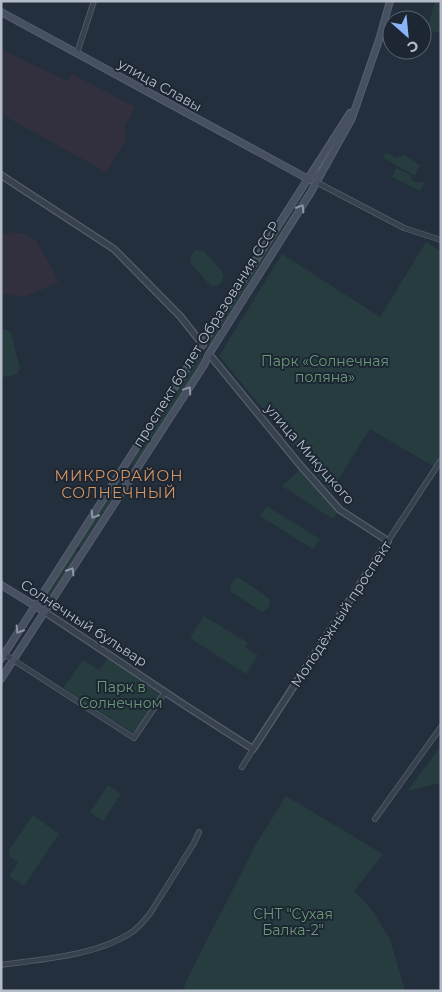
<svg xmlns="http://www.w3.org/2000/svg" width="442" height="992" viewBox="0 0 442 992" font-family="Montserrat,sans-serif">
<rect width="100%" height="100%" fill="#242f3e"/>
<path fill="#32303f" d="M 1,49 L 67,81 L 72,74 L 135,107 L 125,126 L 126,140 L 106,172 L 1,114 Z
M 13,232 L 28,235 L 37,242 L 58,280 L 57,283 L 28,295 L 21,297 L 1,293 L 1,236 Z"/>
<path fill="#263c3f" d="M 435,1 L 441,1 L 441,33 L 427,30 Z
M 386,152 L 396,158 L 404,155 L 420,165 L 415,176 L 383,158 Z
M 396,168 L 410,175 L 413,182 L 425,182 L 420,191 L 392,177 Z
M 306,191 L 211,345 L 207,345 L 207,342 L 304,192 Z
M 426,242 L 441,251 L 441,454 L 433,466 L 370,429 L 331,491 L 219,356 L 282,254 L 380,317 Z
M 196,250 L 204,251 L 222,272 L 224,277 L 220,284 L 214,286 L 210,285 L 191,264 L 190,256 Z
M 1,330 L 7,330 L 11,333 L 20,368 L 17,374 L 5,377 L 1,375 Z
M 199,356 L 203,360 L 202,362 L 136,463 L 132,465 L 132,462 Z
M 299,470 L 338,512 L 333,519 L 282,486 Z
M 115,488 L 119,490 L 82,550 L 76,546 Z
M 267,506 L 320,539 L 313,549 L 260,516 Z
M 75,548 L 80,552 L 50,599 L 44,596 Z
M 238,577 L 270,599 C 271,606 268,610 262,612 L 230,591 L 231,583 Z
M 204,616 L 248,643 L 245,647 L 258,655 L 246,674 L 190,638 Z
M 109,657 L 158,689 L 160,693 L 156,701 L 135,732 L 132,732 L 63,688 L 83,660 L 99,670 Z
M 441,746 L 441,783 L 407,791 Z
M 108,785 L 121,794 L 103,821 L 90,812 Z
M 286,796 L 383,854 L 354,891 L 372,910 L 390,939 L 405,991 L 183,991 L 186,981 L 256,844 Z
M 33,815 L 59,834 L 24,886 L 9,876 L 18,863 L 9,856 L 9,850 Z"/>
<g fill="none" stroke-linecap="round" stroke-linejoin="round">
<defs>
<path id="minor" d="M 77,53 L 94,1
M 316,182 L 404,228 L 441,240
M 388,541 L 441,460
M 1,652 L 134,738 L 165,692
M 242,767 L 253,749
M 375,819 L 441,727
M 1,965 C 42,959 94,956 129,934 C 138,929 145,920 151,912 L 194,843 L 199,832"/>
<path id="tertiary" d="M 1,175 L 114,249 L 180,316 L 203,345
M 45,612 L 186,706 L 253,749 L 388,541 L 340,510 L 300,465 L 209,354"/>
<path id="secondary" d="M 1,12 L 310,180
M 1,585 L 45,612
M 1,659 L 350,113
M 1,679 L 204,365 L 209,354 L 311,192 L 352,118 L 379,40 L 390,1"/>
</defs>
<use href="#minor" stroke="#565f6c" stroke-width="6"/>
<use href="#tertiary" stroke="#565f6c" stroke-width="8"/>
<use href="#secondary" stroke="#565f6c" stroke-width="8"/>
<use href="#minor" stroke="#38414e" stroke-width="4.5"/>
<use href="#tertiary" stroke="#38414e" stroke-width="5.5"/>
<use href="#secondary" stroke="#465061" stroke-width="6"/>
</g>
<defs><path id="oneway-chevron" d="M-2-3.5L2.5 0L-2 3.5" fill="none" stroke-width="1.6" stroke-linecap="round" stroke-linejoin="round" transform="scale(1.25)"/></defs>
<g stroke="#8e96a5">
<use href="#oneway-chevron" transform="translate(301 208) rotate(-58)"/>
<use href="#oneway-chevron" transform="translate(188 390) rotate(-56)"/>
<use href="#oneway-chevron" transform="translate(94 515) rotate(123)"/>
<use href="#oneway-chevron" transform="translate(71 571) rotate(-58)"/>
<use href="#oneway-chevron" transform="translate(19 630) rotate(122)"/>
</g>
<g text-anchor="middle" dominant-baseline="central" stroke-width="4" stroke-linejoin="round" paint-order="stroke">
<g font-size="14" fill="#b4bcc9" stroke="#1d2633">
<text transform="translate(160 85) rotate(29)">улица Славы</text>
<text transform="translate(206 334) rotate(-58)">проспект 60 лет Образования СССР</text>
<text transform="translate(310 454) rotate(49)">улица Микуцкого</text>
<text transform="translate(341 614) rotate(-57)">Молодёжный проспект</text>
<text transform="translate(84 623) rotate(33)">Солнечный бульвар</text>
</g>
<g font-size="14" fill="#6b9a76" stroke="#1d2633">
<text x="325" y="361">Парк «Солнечная<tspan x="325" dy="16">поляна»</tspan></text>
<text x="121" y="687">Парк в<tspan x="121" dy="16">Солнечном</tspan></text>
<text x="293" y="914">СНТ "Сухая<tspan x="293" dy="16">Балка-2"</tspan></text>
</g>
<g font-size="15" letter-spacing="1" fill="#d59563" stroke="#1d2633">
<text x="119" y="475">МИКРОРАЙОН<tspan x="119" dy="17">СОЛНЕЧНЫЙ</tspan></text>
</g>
</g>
<rect width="442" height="992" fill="none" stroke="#b4bcc9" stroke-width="5"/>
<g transform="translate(407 35) rotate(153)"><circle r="24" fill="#1d2633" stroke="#59626f"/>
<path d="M0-4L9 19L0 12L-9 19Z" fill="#8ab4f8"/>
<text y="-8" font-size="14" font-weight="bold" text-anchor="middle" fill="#b4bcc9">С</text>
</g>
</svg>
